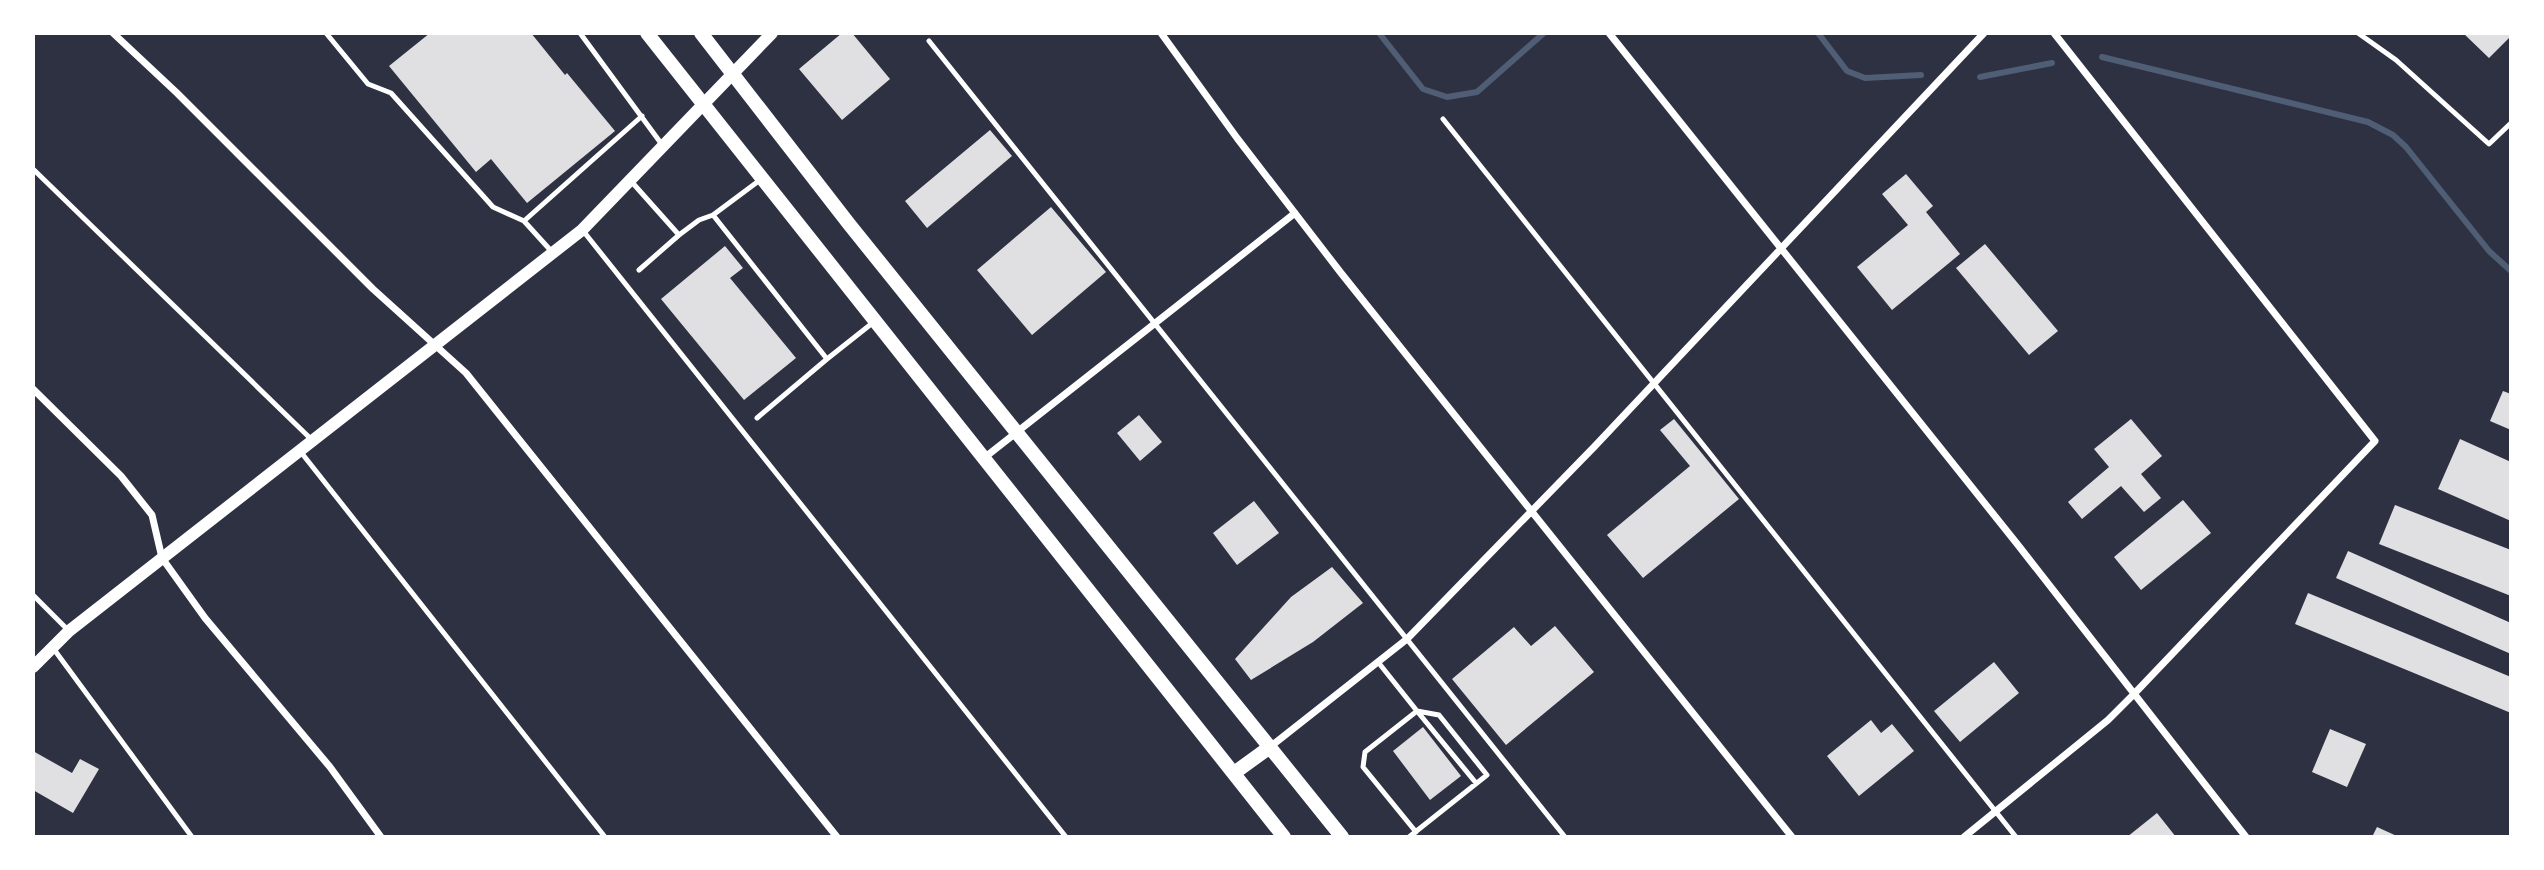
<svg xmlns="http://www.w3.org/2000/svg" width="2544" height="870" viewBox="0 0 2544 870" font-family="'Exo 2',sans-serif">
<rect width="100%" height="100%" fill="#2d3142"/>
<g fill="none" stroke-linecap="round" stroke-linejoin="round">
<path stroke="#4f5d75" stroke-width="6" d="M 1379,33 L 1423,89 L 1447,97 L 1477,92 L 1544,33
M 1818,33 L 1847,71 L 1865,78 L 1921,75
M 2102,57 L 2368,122 L 2393,135 L 2406,147 L 2489,251 L 2511,271
M 1980,77 L 2052,63"/>
</g>
<path fill="#e0e0e3" d="M 430,33 L 531,33 L 565,75 L 567,73 L 615,131 L 527,203 L 491,159 L 476,172 L 389,66 Z
M 842,33 L 852,33 L 890,79 L 842,120 L 799,69 Z
M 2463,33 L 2511,33 L 2511,36 L 2489,58 Z
M 990,130 L 1012,156 L 927,228 L 905,201 Z
M 1906,174 L 1933,206 L 1926,212 L 1960,254 L 1892,310 L 1857,267 L 1908,225 L 1882,194 Z
M 1051,207 L 1106,272 L 1032,335 L 977,270 Z
M 1985,244 L 2058,331 L 2029,355 L 1956,268 Z
M 725,246 L 743,268 L 730,278 L 796,358 L 744,400 L 661,299 Z
M 2503,391 L 2511,394 L 2511,430 L 2490,421 Z
M 1139,415 L 1162,442 L 1140,461 L 1117,433 Z
M 1674,419 L 1739,499 L 1643,578 L 1607,535 L 1690,466 L 1660,430 Z
M 2131,419 L 2162,456 L 2141,474 L 2161,498 L 2144,512 L 2121,486 L 2082,519 L 2068,502 L 2109,467 L 2094,449 Z
M 2460,439 L 2511,462 L 2511,521 L 2438,489 Z
M 2183,500 L 2211,533 L 2141,590 L 2114,557 Z
M 1254,501 L 1279,533 L 1237,565 L 1213,533 Z
M 2395,505 L 2511,550 L 2511,596 L 2379,544 Z
M 2348,551 L 2511,623 L 2511,654 L 2336,578 Z
M 1332,567 L 1363,603 L 1313,642 L 1251,680 L 1235,659 L 1291,597 Z
M 2308,593 L 2511,677 L 2511,713 L 2295,624 Z
M 1555,626 L 1594,672 L 1506,745 L 1452,679 L 1514,627 L 1531,646 Z
M 1994,662 L 2019,693 L 1960,742 L 1934,711 Z
M 1871,720 L 1881,733 L 1892,724 L 1914,751 L 1859,796 L 1827,756 Z
M 1423,727 L 1461,776 L 1430,800 L 1393,751 Z
M 2330,729 L 2366,744 L 2347,787 L 2312,772 Z
M 33,751 L 72,773 L 80,759 L 99,769 L 73,813 L 33,790 Z
M 2157,813 L 2176,837 L 2127,837 Z
M 2377,827 L 2399,837 L 2372,837 Z"/>
<g fill="none" stroke-linecap="round" stroke-linejoin="round">
<path stroke="#fff" stroke-width="5" d="M 326,33 L 368,84 L 391,93 L 493,207 L 524,221
M 580,33 L 663,146
M 2358,33 L 2396,60 L 2489,144 L 2511,123
M 929,41 L 1565,837
M 1443,119 L 2016,837
M 33,169 L 312,440
M 630,180 L 679,235 L 699,220 L 713,215 L 760,180
M 713,215 L 827,359 L 875,321
M 584,232 L 1066,837
M 553,253 L 524,221 L 642,116
M 639,270 L 679,235
M 757,418 L 827,359
M 300,451 L 605,837
M 33,595 L 69,631
M 53,648 L 192,837
M 1378,662 L 1417,711 L 1439,715 L 1487,775 L 1409,837
M 1416,832 L 1363,767 L 1365,752 L 1417,711 L 1476,783"/>
<path stroke="#fff" stroke-width="7" d="M 113,33 L 177,93 L 373,289 L 466,373 L 837,837
M 1161,33 L 1237,138 L 1341,273 L 1792,837
M 1609,33 L 2018,545 L 2246,837
M 33,389 L 121,476 L 152,515 L 162,558 L 205,618 L 330,767 L 381,837
M 984,458 L 1295,213
M 1270,747 L 1407,639 L 1595,446 L 1984,33
M 1964,837 L 2108,720 L 2134,694 L 2375,441 L 2054,33"/>
<path stroke="#fff" stroke-width="12" d="M 33,667 L 69,631 L 582,230 L 772,33"/>
<path stroke="#fff" stroke-width="14" d="M 647,33 L 1284,837
M 701,33 L 849,224 L 1342,837
M 1234,773 L 1270,747"/>
</g>
<rect width="2544" height="870" fill="none" stroke="#ffffff" stroke-width="70"/>
</svg>
